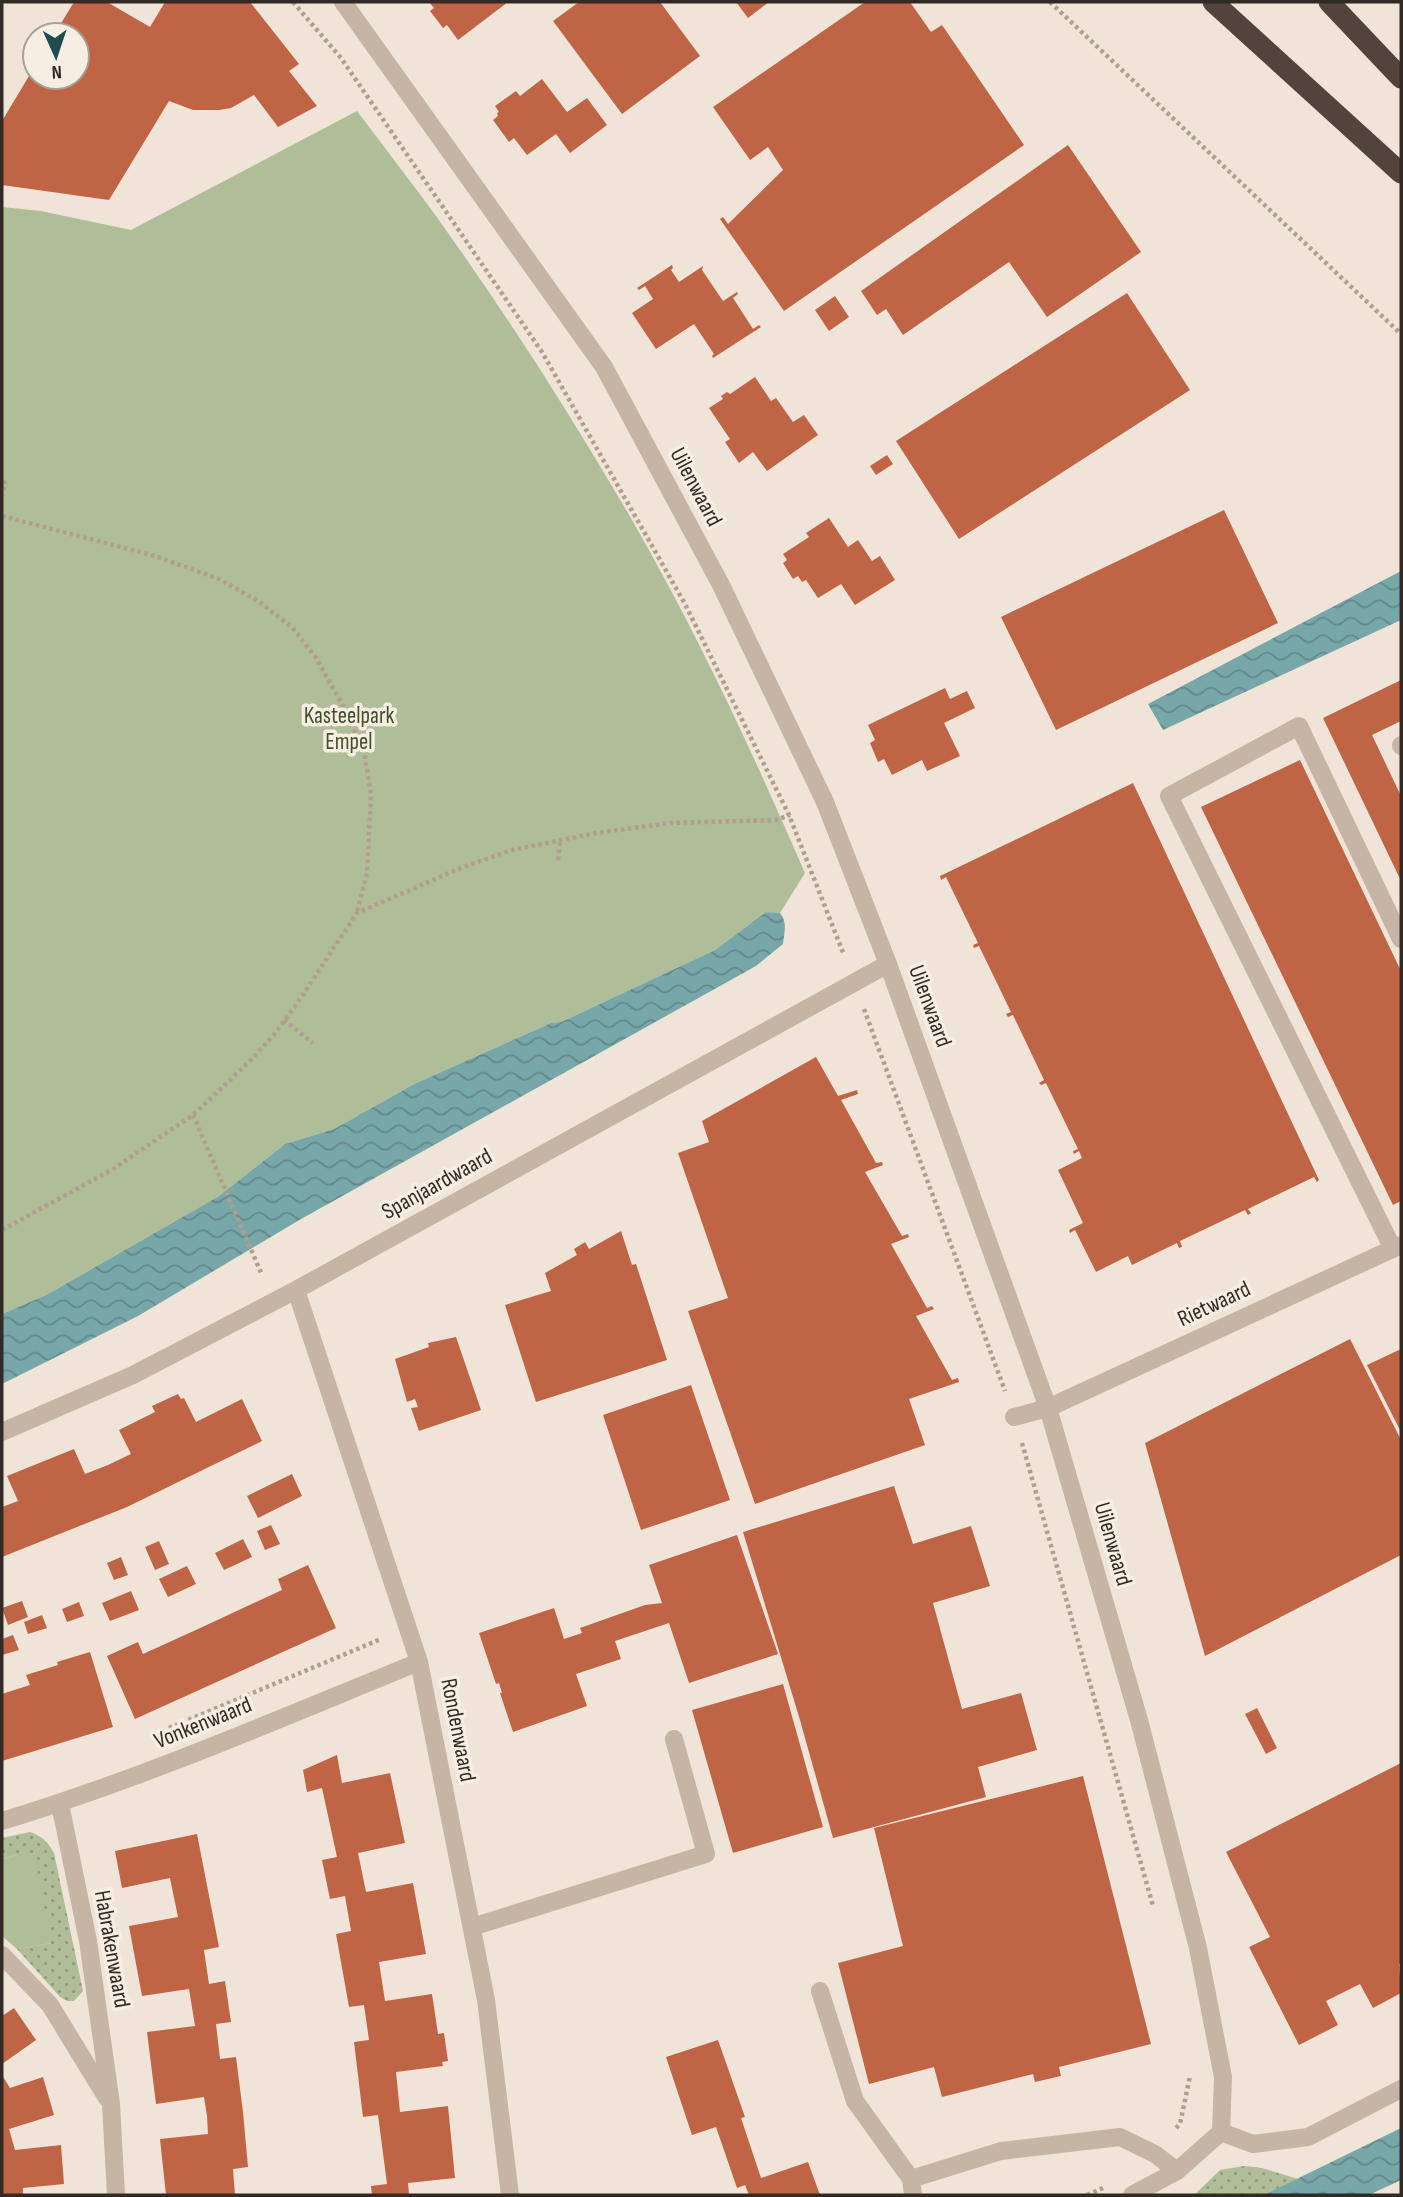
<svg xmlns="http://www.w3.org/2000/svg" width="1403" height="2197" viewBox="0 0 1403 2197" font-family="'Sofia Sans Condensed',sans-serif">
<defs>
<pattern id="grass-dots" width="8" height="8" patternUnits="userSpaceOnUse" patternTransform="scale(1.75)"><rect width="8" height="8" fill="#b0bd99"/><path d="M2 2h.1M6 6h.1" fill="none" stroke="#909a7d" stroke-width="1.8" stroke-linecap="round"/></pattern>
<pattern id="water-waves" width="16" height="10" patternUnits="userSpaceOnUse" patternTransform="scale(1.75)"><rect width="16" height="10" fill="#78a7aa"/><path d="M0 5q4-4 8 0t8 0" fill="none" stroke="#63888a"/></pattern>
</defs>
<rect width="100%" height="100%" fill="#efe4d7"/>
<path fill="url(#grass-dots)" d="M 30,1832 C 42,1836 48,1842 54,1853 L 83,1991 L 74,2001 L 67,2001 L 60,1997 L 17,1949 L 51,1943 L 17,1855 L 2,1859 L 2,1838 Z
M 1244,2166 L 1262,2168 L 1298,2179 L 1264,2195 L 1194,2195 L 1220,2170 Z"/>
<path fill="#b0bd99" d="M 357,111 C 390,155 424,198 455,243 C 518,332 577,426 632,520 C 697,633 753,753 805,873 L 780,913 L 766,912 L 715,950 L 561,1022 L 551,1023 L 416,1083 L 334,1129 L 285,1144 L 219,1196 L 48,1294 L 2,1314 L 2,207 L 41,211 L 131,230 Z
M 17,1855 L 31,1857 L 37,1869 L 51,1943 L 17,1949 L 2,1936 L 2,1859 Z"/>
<path fill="url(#water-waves)" d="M 1401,571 L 1401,620 L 1163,730 L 1148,704 Z
M 766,912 L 780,913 C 788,923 784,933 783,944 L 756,966 L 301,1219 L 138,1316 L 2,1384 L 2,1314 L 48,1294 L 219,1196 L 285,1144 L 334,1129 L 416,1083 L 551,1023 L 561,1022 L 715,950 Z
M 1401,2128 L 1401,2180 L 1369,2195 L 1264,2195 Z"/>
<path fill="#bf6545" d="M 74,2 L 107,2 L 150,27 L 165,2 L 250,2 L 299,64 L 289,71 L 317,106 L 278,127 L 254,95 L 231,108 L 219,110 L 193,110 L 169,101 L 109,200 L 2,185 L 2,121 L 35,66 L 35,77 L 77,77 L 77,35 L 54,35 Z
M 429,2 L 508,2 L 458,40 L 447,25 L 443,28 L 430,11 L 434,8 Z
M 579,2 L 660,2 L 700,56 L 622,114 L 553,21 Z
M 736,2 L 769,2 L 748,18 Z
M 865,2 L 910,2 L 931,32 L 942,25 L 1024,145 L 784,311 L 720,219 L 723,217 L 728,224 L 783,170 L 768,147 L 750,160 L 713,107 Z
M 542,79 L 567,112 L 587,98 L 607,125 L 570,153 L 556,134 L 527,155 L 514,138 L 509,142 L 493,120 L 498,116 L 497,113 L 499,112 L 495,106 L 516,91 L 520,96 Z
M 1068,145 L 1141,252 L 1047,317 L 1009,262 L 903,335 L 886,309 L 877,315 L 861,291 Z
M 672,265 L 673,268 L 671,270 L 679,282 L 703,266 L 702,270 L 723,301 L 737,292 L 738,294 L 733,298 L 753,329 L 759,325 L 761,327 L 713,358 L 712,356 L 714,354 L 694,324 L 656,349 L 632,313 L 653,299 L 645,286 L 639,290 L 637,288 Z
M 1127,293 L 1190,390 L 959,539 L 896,441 Z
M 835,296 L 849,317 L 829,331 L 815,310 Z
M 755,377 L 771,401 L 776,398 L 793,422 L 804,415 L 818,435 L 767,471 L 753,452 L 739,463 L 725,442 L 730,439 L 709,408 L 723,399 L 721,396 L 727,392 L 730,394 Z
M 887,455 L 893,464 L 876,475 L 870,466 Z
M 1224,510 L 1278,623 L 1056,730 L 1001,617 Z
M 829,518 L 848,547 L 858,540 L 872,561 L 880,556 L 895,580 L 855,605 L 841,584 L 818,598 L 806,580 L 802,582 L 798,576 L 793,579 L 783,563 L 787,560 L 783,554 L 809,537 L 806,533 Z
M 1401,680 L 1401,721 L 1372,735 L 1401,796 L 1401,881 L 1323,718 Z
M 945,688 L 950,699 L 967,691 L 975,708 L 944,723 L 960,756 L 927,771 L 922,760 L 892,775 L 884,759 L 878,762 L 870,743 L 875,740 L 868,725 Z
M 1300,760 L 1401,971 L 1401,1201 L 1393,1205 L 1201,807 Z
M 1133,783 L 1319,1180 L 1317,1182 L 1314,1177 L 1248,1209 L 1251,1213 L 1248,1215 L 1245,1210 L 1180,1241 L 1182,1247 L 1179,1248 L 1177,1243 L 1132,1265 L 1128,1256 L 1096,1272 L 1075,1230 L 1070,1233 L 1069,1230 L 1083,1223 L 1058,1170 L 1082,1158 L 1079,1151 L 1074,1154 L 1073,1151 L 1078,1149 L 1046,1083 L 1041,1085 L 1039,1083 L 1044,1080 L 1013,1015 L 1008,1017 L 1006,1014 L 1011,1012 L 979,946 L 974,948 L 973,945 L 978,943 L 946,877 L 941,880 L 940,876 Z
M 816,1057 L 838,1096 L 857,1090 L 858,1094 L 841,1100 L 876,1163 L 882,1162 L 883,1165 L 865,1172 L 902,1236 L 908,1234 L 909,1237 L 891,1244 L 927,1308 L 932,1306 L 934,1309 L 916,1316 L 952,1380 L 958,1378 L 959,1382 L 909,1399 L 925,1445 L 755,1504 L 688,1311 L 728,1298 L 678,1153 L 709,1142 L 702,1121 Z
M 621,1231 L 632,1265 L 636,1264 L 667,1360 L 536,1402 L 505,1305 L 551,1291 L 545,1273 L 577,1255 L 574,1249 L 585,1242 L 589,1249 Z
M 456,1337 L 481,1410 L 419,1431 L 411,1408 L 418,1407 L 415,1399 L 407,1402 L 395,1359 L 429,1347 L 428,1343 Z
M 1350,1339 L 1401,1440 L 1401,1555 L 1205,1656 L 1145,1443 Z
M 1401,1349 L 1401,1432 L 1367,1365 Z
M 691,1385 L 730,1500 L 641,1530 L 603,1415 Z
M 178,1394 L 181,1399 L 184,1398 L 196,1422 L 242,1399 L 262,1441 L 127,1507 L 2,1557 L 2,1507 L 18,1501 L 7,1476 L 74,1449 L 85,1474 L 108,1465 L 131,1454 L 119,1430 L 155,1412 L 152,1406 Z
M 292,1474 L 302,1496 L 258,1518 L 247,1496 Z
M 894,1486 L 913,1544 L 971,1526 L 990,1586 L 933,1603 L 962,1709 L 1021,1693 L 1037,1750 L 978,1767 L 986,1797 L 833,1838 L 800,1720 L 743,1532 Z
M 271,1525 L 280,1544 L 265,1550 L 257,1531 Z
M 737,1535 L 778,1654 L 689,1683 L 669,1623 L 615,1641 L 621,1659 L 576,1674 L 587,1706 L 513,1732 L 500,1693 L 502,1693 L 499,1683 L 496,1684 L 479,1633 L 554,1608 L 564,1639 L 582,1633 L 580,1628 L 645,1605 L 662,1603 L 649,1565 Z
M 243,1539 L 252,1557 L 224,1570 L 215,1553 Z
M 159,1541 L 169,1564 L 155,1570 L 145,1547 Z
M 121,1557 L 128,1575 L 114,1580 L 107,1563 Z
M 308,1565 L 336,1628 L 135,1719 L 107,1656 L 138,1642 L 143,1654 L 198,1629 L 282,1590 L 278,1579 Z
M 187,1566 L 196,1584 L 168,1597 L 159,1579 Z
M 131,1591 L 139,1610 L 110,1621 L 102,1603 Z
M 22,1601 L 28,1617 L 8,1625 L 2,1608 Z
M 79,1602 L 84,1616 L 67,1622 L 62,1609 Z
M 42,1615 L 47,1628 L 28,1634 L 24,1622 Z
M 13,1635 L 19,1650 L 2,1655 L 2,1639 Z
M 90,1652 L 113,1727 L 2,1761 L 2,1694 L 30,1685 L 26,1675 L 58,1665 L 57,1662 Z
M 783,1684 L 823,1827 L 733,1853 L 692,1710 Z
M 1257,1708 L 1277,1748 L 1266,1754 L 1245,1714 Z
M 337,1755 L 342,1783 L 390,1773 L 405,1843 L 358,1853 L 366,1892 L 413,1883 L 426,1954 L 379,1962 L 385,2001 L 432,1994 L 438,2034 L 444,2033 L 448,2061 L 442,2062 L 443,2066 L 396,2072 L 400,2112 L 448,2106 L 455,2178 L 408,2183 L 409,2195 L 372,2195 L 371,2186 L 387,2184 L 378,2115 L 363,2117 L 354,2042 L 369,2040 L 364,2005 L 349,2007 L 336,1934 L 351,1931 L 345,1896 L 330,1899 L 322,1860 L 337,1857 L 322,1788 L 307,1792 L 303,1770 Z
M 1401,1763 L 1401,1963 L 1399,1964 L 1401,1993 L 1373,2008 L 1360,1984 L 1326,2001 L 1338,2025 L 1299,2045 L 1249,1947 L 1270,1937 L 1226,1852 Z
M 1083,1776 L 1151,2044 L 1059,2067 L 1061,2076 L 1035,2082 L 1033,2074 L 942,2097 L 934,2067 L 869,2084 L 838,1963 L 903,1946 L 874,1828 Z
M 197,1834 L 219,1947 L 204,1950 L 209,1984 L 225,1981 L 231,2022 L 216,2024 L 220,2059 L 236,2057 L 243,2112 L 248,2167 L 233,2169 L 235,2195 L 166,2195 L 160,2139 L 208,2134 L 207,2116 L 204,2097 L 156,2104 L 147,2032 L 195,2026 L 189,1989 L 142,1996 L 129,1926 L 178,1917 L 170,1878 L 122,1888 L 115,1851 Z
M 14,2008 L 36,2040 L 2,2064 L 2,2016 Z
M 718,2040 L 745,2117 L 741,2118 L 761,2178 L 808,2162 L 820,2195 L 749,2195 L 745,2185 L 737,2188 L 716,2127 L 692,2135 L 666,2057 Z
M 2,2075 L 10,2088 L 43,2077 L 54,2115 L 9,2129 L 15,2150 L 61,2145 L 64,2184 L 23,2188 L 23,2195 L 2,2195 Z"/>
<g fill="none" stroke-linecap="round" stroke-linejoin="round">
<path stroke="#b19e8f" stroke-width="4.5" stroke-dasharray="3.5 3.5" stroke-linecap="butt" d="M 293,2 L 341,58 L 542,352 L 685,604 L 789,815 L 844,955
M 1050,2 L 1401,334
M 2,482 L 5,483 L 2,496
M 2,516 L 155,556 L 219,579 L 258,601 L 292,627 L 316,658 L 345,709 L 364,752 L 371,794 L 367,873 L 357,912
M 558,860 L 560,841
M 864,1009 L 1005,1391
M 284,1020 L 313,1043
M 193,1115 L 262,1275
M 2,1230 L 113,1169 L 193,1115 L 246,1065 L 272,1037 L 294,1008 L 357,913 L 463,867 L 512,850 L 596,833 L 670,823 L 776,820 L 790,815
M 1022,1443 L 1153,1906
M 169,1728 L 381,1639
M 1176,2128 L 1180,2124 L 1190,2076
M 1087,2195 L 1103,2188"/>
<path stroke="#c6b4a4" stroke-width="18" d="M 1401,745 L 1401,746
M 1393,1249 L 1169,796 L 1299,726 L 1401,939
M 1014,1417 L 1048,1408
M 472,1927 L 706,1854 L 674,1739
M 820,1991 L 855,2101 L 911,2179
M 913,2195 L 911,2179 L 1001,2151 L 1120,2137 L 1155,2154 L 1177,2171"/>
<path stroke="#c6b4a4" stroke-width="18" d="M 343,2 L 604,367 L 721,585 L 825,802 L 888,964 L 1048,1408 L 1139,1720 L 1198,1948 L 1223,2077 L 1221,2132
M 296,1290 L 419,1662 L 486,2000 L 510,2195
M 1048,1408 L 1401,1245
M 2,1432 L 133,1375 L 296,1290 L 888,964
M 60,1804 L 88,1941 L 111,2104 L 116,2195
M 2,1821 C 144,1778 281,1718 419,1662
M 2,1955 L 50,2005 L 107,2098
M 1221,2132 L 1253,2144 L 1308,2137 L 1401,2089
M 1132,2195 L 1177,2171 L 1221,2132"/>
<path stroke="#52443d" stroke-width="21" d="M 1213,2 L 1401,173
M 1329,2 L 1401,78"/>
</g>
<g text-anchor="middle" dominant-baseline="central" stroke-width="7" stroke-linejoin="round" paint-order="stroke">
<g font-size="23" fill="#322a25" stroke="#f7eee3">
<text transform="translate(696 487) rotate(62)">Uilenwaard</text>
<text transform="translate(930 1006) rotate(70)">Uilenwaard</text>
<text transform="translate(437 1184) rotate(-29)">Spanjaardwaard</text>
<text transform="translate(1214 1304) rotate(-25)">Rietwaard</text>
<text transform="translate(1113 1544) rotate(74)">Uilenwaard</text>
<text transform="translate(203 1723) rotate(-22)">Vonkenwaard</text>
<text transform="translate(458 1730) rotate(79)">Rondenwaard</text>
<text transform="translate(112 1949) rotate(80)">Habrakenwaard</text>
</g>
<g font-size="23" fill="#414f2b" stroke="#f7eee3">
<text x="349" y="716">Kasteelpark<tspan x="349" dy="26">Empel</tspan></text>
</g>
</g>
<rect width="1403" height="2197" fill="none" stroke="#322a25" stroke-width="7"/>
<g transform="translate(56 56) rotate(177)"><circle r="33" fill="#f7eee3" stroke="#a8a097" stroke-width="2"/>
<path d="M0-5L12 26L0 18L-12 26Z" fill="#1e4c51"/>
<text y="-10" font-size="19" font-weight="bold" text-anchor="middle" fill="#322a25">N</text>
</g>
</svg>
